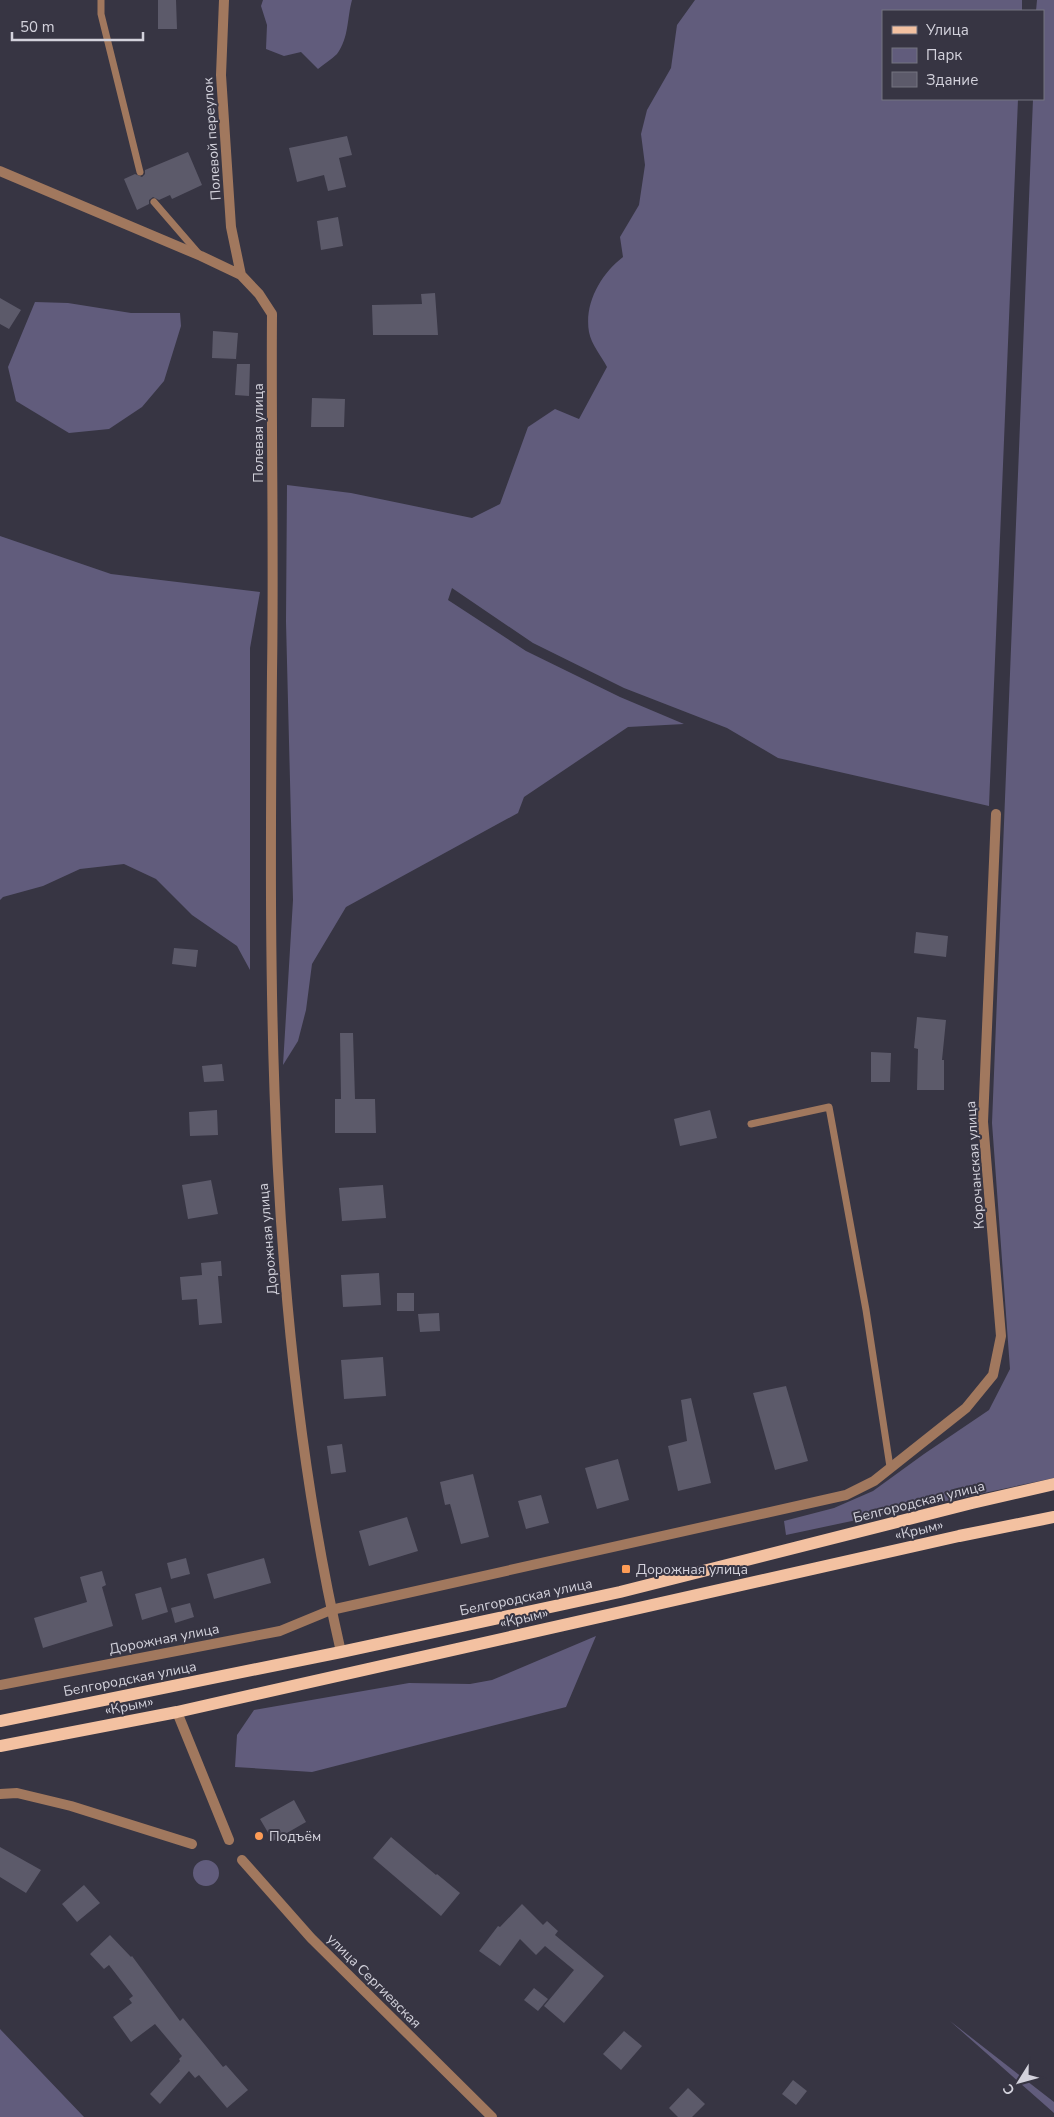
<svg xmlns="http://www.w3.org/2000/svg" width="1054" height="2117" viewBox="0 0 1054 2117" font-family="'Nunito Sans',sans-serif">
<rect width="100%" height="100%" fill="#373543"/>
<path fill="#615c7c" d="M 263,0 L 352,0 C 347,18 349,38 337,54 C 332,59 324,64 318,69 L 301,52 L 284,56 L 266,49 L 267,25 L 261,6 Z
M 695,0 L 1022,0 L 1022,11 L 883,11 L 883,99 L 1018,99 L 989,806 L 778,758 L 727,728 L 624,688 L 533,643 L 452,588 L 448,600 L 526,651 L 620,697 L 684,724 L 628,727 L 524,797 L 518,813 L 346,907 L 312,964 L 306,1010 L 298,1041 L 283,1065 L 293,900 L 286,622 L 287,485 L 351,493 L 472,518 L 500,504 L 528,427 L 555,409 L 579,419 L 607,367 C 602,357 591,344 589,332 C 584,303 601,274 623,257 L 620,237 L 639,205 L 645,165 L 641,134 L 647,110 L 671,68 L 677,25 Z
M 1037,0 L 1054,0 L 1054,1478 L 786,1535 L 784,1521 L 834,1508 L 873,1491 L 924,1454 L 989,1410 L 1010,1369 L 992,1123 L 1033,99 L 1043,99 L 1043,11 L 1036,11 Z
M 35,302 L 68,303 L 131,313 L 180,313 L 181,326 L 164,381 L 142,407 L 109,429 L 69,433 L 16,401 L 8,367 Z
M 0,536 L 111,574 L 260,592 L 250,648 L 250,970 L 237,946 L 192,915 L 156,879 L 124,864 L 80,869 L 43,886 L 3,897 L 0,900 Z
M 596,1636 L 566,1707 L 312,1772 L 235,1767 L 237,1735 L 254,1710 L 409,1683 L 470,1684 L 492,1680 Z
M193 1873a13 13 0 1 1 26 0a13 13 0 1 1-26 0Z
M 950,2021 L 1054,2102 L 1054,2113 Z
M 0,2029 L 84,2117 L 0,2117 Z"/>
<path fill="#5c5a6a" d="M 158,0 L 176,0 L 177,29 L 158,29 Z
M 347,136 L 352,155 L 339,158 L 346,187 L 328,191 L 324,175 L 297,182 L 289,148 Z
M 188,152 L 202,185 L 172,199 L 170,195 L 159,200 L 153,197 L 149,200 L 149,204 L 137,210 L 124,179 L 135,174 L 142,177 L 145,174 L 145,170 Z
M 338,217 L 343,246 L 321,250 L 317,221 Z
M 435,293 L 438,335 L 373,335 L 372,305 L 422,304 L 421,294 Z
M 0,298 L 21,310 L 9,329 L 0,324 Z
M 213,331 L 238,333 L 236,359 L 212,358 Z
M 237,364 L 250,364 L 249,396 L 235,395 Z
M 312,398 L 345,399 L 344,427 L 311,427 Z
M 916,932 L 948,936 L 946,957 L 914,953 Z
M 174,948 L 198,950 L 196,967 L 172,964 Z
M 917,1017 L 946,1020 L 942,1060 L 944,1060 L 944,1090 L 917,1090 L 918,1049 L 914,1048 Z
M 340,1033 L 353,1033 L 355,1099 L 375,1099 L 376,1133 L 335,1133 L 335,1099 L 341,1099 Z
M 871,1052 L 891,1053 L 890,1082 L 871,1082 Z
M 222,1064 L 224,1081 L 204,1082 L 202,1066 Z
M 217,1110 L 218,1135 L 190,1136 L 189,1112 Z
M 710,1110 L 717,1138 L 680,1146 L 674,1119 Z
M 211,1180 L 218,1214 L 188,1219 L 182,1185 Z
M 383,1185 L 386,1218 L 342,1221 L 339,1188 Z
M 221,1261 L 222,1276 L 218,1276 L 222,1323 L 199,1325 L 197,1299 L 182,1300 L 180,1277 L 202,1275 L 201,1263 Z
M 379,1273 L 381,1305 L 343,1307 L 341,1275 Z
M 397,1293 L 414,1293 L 414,1311 L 397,1311 Z
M 439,1313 L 440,1331 L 420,1332 L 418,1314 Z
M 383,1357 L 386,1396 L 344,1399 L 341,1360 Z
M 786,1386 L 808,1461 L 775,1470 L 753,1393 Z
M 691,1398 L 711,1483 L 678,1491 L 668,1446 L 687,1441 L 681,1400 Z
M 342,1444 L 346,1472 L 331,1474 L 327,1446 Z
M 618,1459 L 629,1500 L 597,1509 L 585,1468 Z
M 473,1474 L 489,1537 L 461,1544 L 450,1504 L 445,1505 L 440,1482 Z
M 541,1495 L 549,1523 L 526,1529 L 518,1501 Z
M 407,1517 L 418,1551 L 369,1566 L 359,1531 Z
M 186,1558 L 190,1574 L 171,1579 L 167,1563 Z
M 264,1558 L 271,1583 L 214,1599 L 207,1574 Z
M 102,1571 L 106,1585 L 102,1587 L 113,1626 L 43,1648 L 34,1618 L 87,1602 L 80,1577 Z
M 161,1587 L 168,1612 L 142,1620 L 135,1594 Z
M 190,1603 L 194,1617 L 175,1623 L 171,1608 Z
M 294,1800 L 306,1822 L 273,1841 L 260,1819 Z
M 391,1837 L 436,1875 L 437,1874 L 460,1893 L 441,1916 L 373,1858 Z
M 0,1847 L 41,1870 L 26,1893 L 0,1877 Z
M 84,1885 L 100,1903 L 77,1922 L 62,1904 Z
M 522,1904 L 543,1925 L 547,1921 L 558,1931 L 555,1935 L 604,1976 L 564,2023 L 544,2006 L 574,1970 L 545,1946 L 536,1955 L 520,1939 L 500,1966 L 479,1951 L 498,1926 L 500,1927 Z
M 110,1935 L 131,1957 L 132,1956 L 180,2021 L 183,2018 L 223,2067 L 226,2065 L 248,2090 L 227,2108 L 199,2075 L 195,2078 L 189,2071 L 160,2104 L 150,2094 L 180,2061 L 179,2059 L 182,2056 L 155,2024 L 131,2042 L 113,2017 L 132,2003 L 129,1999 L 133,1996 L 109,1965 L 104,1969 L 90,1954 Z
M 534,1988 L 548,1999 L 538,2011 L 524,2000 Z
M 624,2031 L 642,2046 L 621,2070 L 603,2054 Z
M 793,2080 L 807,2091 L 796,2105 L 782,2094 Z
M 688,2088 L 705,2104 L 692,2117 L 678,2117 L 669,2108 Z"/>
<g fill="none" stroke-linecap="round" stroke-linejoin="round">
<path stroke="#a1785e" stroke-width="7" d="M 101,0 L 101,14 L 140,172
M 154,202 L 199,254
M 751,1124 L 829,1107 L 866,1310 L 890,1467"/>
<path stroke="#a1785e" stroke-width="10" d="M 224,0 L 221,75 L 231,227 L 241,275
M 0,171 L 201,256 L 241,275 L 259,294 L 272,314 C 271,433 274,552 272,672 C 269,1001 267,1329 341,1652
M 0,1685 L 280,1631 L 331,1610 L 846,1495 L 874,1481 L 966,1408 L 993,1375 L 1001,1336 L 983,1122 L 996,814
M 177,1712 L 229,1840
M 0,1794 L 17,1793 L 71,1806 L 192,1844
M 242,1860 L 311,1938 L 492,2117"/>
<path stroke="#f3c1a1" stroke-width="12" d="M 0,1721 L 341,1652 L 620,1592 L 972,1503 L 1054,1484
M 0,1746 L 177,1712 L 959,1536 L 1054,1517"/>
</g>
<g fill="#fd9c56" stroke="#373543" stroke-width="2">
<rect x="621" y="1564" width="10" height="10" rx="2.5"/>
<circle cx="259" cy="1836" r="5"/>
</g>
<g text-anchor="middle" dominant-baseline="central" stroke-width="4" stroke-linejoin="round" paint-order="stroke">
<g font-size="14" fill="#d3d2dc" stroke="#373543">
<text transform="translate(212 139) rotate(-94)">Полевой переулок</text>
<text transform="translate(258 433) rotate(-90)">Полевая улица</text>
<text transform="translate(975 1165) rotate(-94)">Корочанская улица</text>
<text transform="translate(268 1239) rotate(-95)">Дорожная улица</text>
<text transform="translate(919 1502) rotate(-14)">Белгородская улица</text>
<text transform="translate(919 1530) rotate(-13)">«Крым»</text>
<text transform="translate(526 1597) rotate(-12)">Белгородская улица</text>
<text transform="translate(524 1618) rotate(-13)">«Крым»</text>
<text transform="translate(164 1639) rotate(-11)">Дорожная улица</text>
<text transform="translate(130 1679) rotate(-11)">Белгородская улица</text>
<text transform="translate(129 1706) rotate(-11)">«Крым»</text>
<text transform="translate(374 1981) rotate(45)">улица Сергиевская</text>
</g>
<g font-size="14" fill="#d3d2dc" stroke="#373543" text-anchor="start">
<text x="636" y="1569">Дорожная улица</text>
<text x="269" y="1836">Подъём</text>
</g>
</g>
<rect x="882" y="10" width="162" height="90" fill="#373543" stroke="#757480"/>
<rect x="892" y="26" width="25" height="8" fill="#f3c1a1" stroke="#757480"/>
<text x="926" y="35" font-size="15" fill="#d3d2dc">Улица</text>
<rect x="892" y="48" width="25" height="15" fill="#615c7c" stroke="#757480"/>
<text x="926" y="60" font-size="15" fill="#d3d2dc">Парк</text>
<rect x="892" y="72" width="25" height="15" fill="#5c5a6a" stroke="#757480"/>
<text x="926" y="85" font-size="15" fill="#d3d2dc">Здание</text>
<g transform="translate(1019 2082) rotate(233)" stroke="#373543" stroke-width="4" paint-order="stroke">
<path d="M0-4L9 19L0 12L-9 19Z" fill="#d3d2dc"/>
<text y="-8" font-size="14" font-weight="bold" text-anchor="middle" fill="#d3d2dc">С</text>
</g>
<path d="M12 32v8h131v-8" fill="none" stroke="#d3d2dc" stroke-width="2.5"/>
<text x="20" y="32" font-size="15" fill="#d3d2dc" stroke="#373543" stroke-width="4" paint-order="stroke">50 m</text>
</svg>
